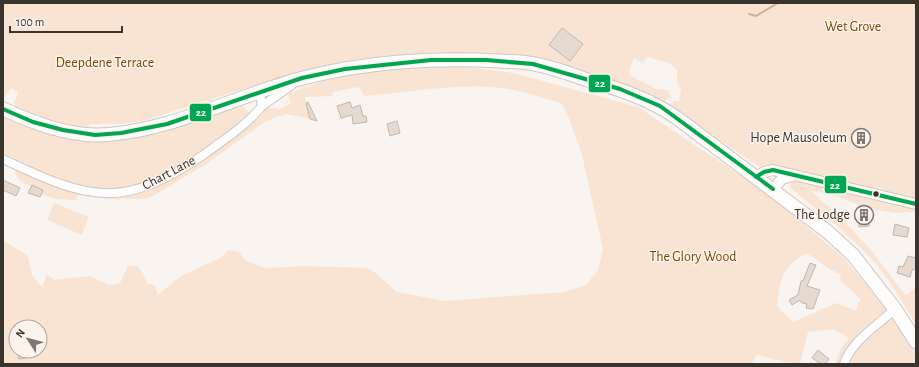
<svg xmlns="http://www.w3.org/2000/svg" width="919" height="367" viewBox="0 0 919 367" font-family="'Alegreya Sans',sans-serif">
<rect width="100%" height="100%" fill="#f9f4f0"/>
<path fill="#f9e4d3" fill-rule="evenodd" d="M 3,3 L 916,3 L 916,200 L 889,194 L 881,188 L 871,189 L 791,169 L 760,167 L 669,107 L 674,101 L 679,101 L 681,89 L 677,83 L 677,70 L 671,64 L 648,57 L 642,63 L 634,58 L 629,71 L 631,76 L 657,89 L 668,90 L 671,97 L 660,104 L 537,61 L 491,54 L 433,55 L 356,59 L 271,80 L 146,120 L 123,124 L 91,124 L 85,128 C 60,126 39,118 16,108 L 14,103 L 18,92 L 11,88 L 3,99 Z
M 443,64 L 513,73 L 638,107 L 771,196 L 844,258 L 882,304 L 888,308 L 916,352 L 916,364 L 835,364 L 842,346 L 849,338 L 833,329 L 808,332 L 800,364 L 792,364 L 757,355 L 751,364 L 3,364 L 4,241 L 28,256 L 32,275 L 42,287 L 47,274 L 54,280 L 90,276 L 109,285 L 120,283 L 128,266 L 138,266 L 148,284 L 155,285 L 158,295 L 181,276 L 220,258 L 229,250 L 239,252 L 245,260 L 265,268 L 303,266 L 367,268 L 376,273 L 397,292 L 445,301 L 564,292 L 586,285 L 598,270 L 603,249 L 582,155 L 569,118 L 561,103 C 542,98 521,90 501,88 C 455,83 410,93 364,96 L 359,87 L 332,92 L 333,96 L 305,97 L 310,119 L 287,114 L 276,117 L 265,122 L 206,164 L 155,195 L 145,199 L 109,199 L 78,195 L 76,200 L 56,199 L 41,194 L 43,189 C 32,185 16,186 15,169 L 25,174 L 29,165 L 3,153 L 3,115 L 89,138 L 242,105 L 255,119 L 267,108 L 281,109 L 291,103 L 288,93 L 332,78 L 380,68 ZM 806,253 C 818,260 827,269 840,274 L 841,281 L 861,300 L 858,303 L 856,311 L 836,303 L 793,322 L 777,306 C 781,278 780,269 806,253 ZM 16,327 L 40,327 L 40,351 L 16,351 Z
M 795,180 L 916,207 L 916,212 L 896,213 L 869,209 L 830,194 L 811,191 L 842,219 L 871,250 L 906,296 L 916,287 L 916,325 C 907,310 899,295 889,281 C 863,244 825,216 790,188 L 789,186 Z
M 54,203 L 89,217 L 82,235 L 47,220 Z"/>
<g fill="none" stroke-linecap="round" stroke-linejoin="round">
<path stroke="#d1af92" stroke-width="2" d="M 749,14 L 756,16 L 778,3"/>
</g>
<path fill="#e6dad0" stroke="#bdb8b4" d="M 562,28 L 583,44 L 570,61 L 549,45 Z
M 308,102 L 317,121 L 310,119 L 306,103 Z
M 350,102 L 352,108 L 360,105 L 363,116 L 366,116 L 367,122 L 353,124 L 352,115 L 341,118 L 337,106 Z
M 397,121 L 400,133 L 390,136 L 387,124 Z
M 860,133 L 866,136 L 863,143 L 857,140 Z
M 3,180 L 20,188 L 16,196 L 3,190 Z
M 32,185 L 43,190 L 40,197 L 28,193 Z
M 870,210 L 869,226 L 859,227 L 858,211 Z
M 895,224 L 909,228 L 907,237 L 893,235 Z
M 908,256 L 916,258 L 916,269 L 912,270 L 910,277 L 897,273 L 899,266 L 903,267 Z
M 810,263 L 816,265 L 807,286 L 820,290 L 813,309 L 806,308 L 807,304 L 802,303 L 800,300 L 792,305 L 789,300 L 798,295 L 801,281 L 803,281 Z
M 818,350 L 829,359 L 825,364 L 821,364 L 812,358 Z
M 18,351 L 26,351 L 26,358 L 19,359 Z"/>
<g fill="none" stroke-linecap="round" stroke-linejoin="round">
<defs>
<path id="minor" d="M 262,106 L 292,85
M 3,159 C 89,200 123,211 206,153 C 225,139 247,125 262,106 L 260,93
M 844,364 C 851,341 878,325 895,309"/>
<path id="tertiary" d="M 756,177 L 764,172 L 773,170 L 916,204
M 773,189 L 782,179 L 795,175"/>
<path id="trunk" d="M 3,109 C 32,122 65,135 97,135 C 166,134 237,95 303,78 C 365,62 435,57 499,61 C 510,62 522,61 534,64 C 552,67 570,74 588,80 C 619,89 650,99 677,118 L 828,232 L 853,255 L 895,309 L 916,342"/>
</defs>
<use href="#minor" stroke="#cec8c4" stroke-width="10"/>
<use href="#tertiary" stroke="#cec8c4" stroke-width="12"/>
<use href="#trunk" stroke="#cec8c4" stroke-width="15"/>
<use href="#minor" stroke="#fefdfd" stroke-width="8"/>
<use href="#tertiary" stroke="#fefdfd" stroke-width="10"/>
<use href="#trunk" stroke="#fefdfd" stroke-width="13"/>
<defs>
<path id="bus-1" d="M 3,109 L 33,122 L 63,130 L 95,135 L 121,133 L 167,124 L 302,78 L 345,69 L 431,60 L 486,60 L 533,64 L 620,89 L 660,106 L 773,189
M 756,177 L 764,172 L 773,170 L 916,204"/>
</defs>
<use href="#bus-1" stroke="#fdf3ec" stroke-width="7"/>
<use href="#bus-1" stroke="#00a651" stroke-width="4"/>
</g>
<defs>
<symbol id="building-ring" viewBox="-11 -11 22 22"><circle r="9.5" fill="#fdf3ec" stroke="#7d7773" stroke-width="1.5"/><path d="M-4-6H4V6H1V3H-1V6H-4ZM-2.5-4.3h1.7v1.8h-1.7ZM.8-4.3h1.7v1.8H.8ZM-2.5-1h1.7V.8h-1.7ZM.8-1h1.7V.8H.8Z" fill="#7d7773"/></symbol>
</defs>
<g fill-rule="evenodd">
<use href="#building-ring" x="850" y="127" width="22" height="22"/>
<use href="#building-ring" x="853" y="204" width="22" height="22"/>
</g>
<circle fill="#3a342f" stroke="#fdf3ec" stroke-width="1.5" cx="876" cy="194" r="3.5"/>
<g text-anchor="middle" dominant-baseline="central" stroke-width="3" stroke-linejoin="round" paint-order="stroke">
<g font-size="14" fill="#824600" stroke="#fdf3ec">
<text x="853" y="27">Wet Grove</text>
<text x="105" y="63">Deepdene Terrace</text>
<text x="693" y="257">The Glory Wood</text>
</g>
<g font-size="14" fill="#3a342f" stroke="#fdf3ec" text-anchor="end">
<text x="847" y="138">Hope Mausoleum</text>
<text x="850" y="215">The Lodge</text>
</g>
<g font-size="14" fill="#3a342f" stroke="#fdf3ec">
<text transform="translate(169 173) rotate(-28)">Chart Lane</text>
</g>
</g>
<g stroke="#fdf3ec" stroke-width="1.5">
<rect x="588" y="74" width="23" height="19" rx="4" fill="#00a651"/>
<rect x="189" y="103" width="23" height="19" rx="4" fill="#00a651"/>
<rect x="824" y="175" width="23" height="19" rx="4" fill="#00a651"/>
</g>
<g font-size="11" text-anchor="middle" font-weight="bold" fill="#fff">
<text x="600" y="87">22</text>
<text x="201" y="116">22</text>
<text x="835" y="189">22</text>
</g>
<rect width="919" height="367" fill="none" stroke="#3a342f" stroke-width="8"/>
<g transform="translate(28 339) rotate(306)"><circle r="19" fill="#fdf3ec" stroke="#afa7a0"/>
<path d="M0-3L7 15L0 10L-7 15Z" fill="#7d7773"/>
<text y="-6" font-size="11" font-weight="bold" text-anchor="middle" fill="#3a342f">N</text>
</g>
<path d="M10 26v6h112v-6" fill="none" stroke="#3a342f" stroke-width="2"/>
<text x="16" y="26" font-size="12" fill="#3a342f" stroke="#fdf3ec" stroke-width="3" paint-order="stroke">100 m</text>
</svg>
